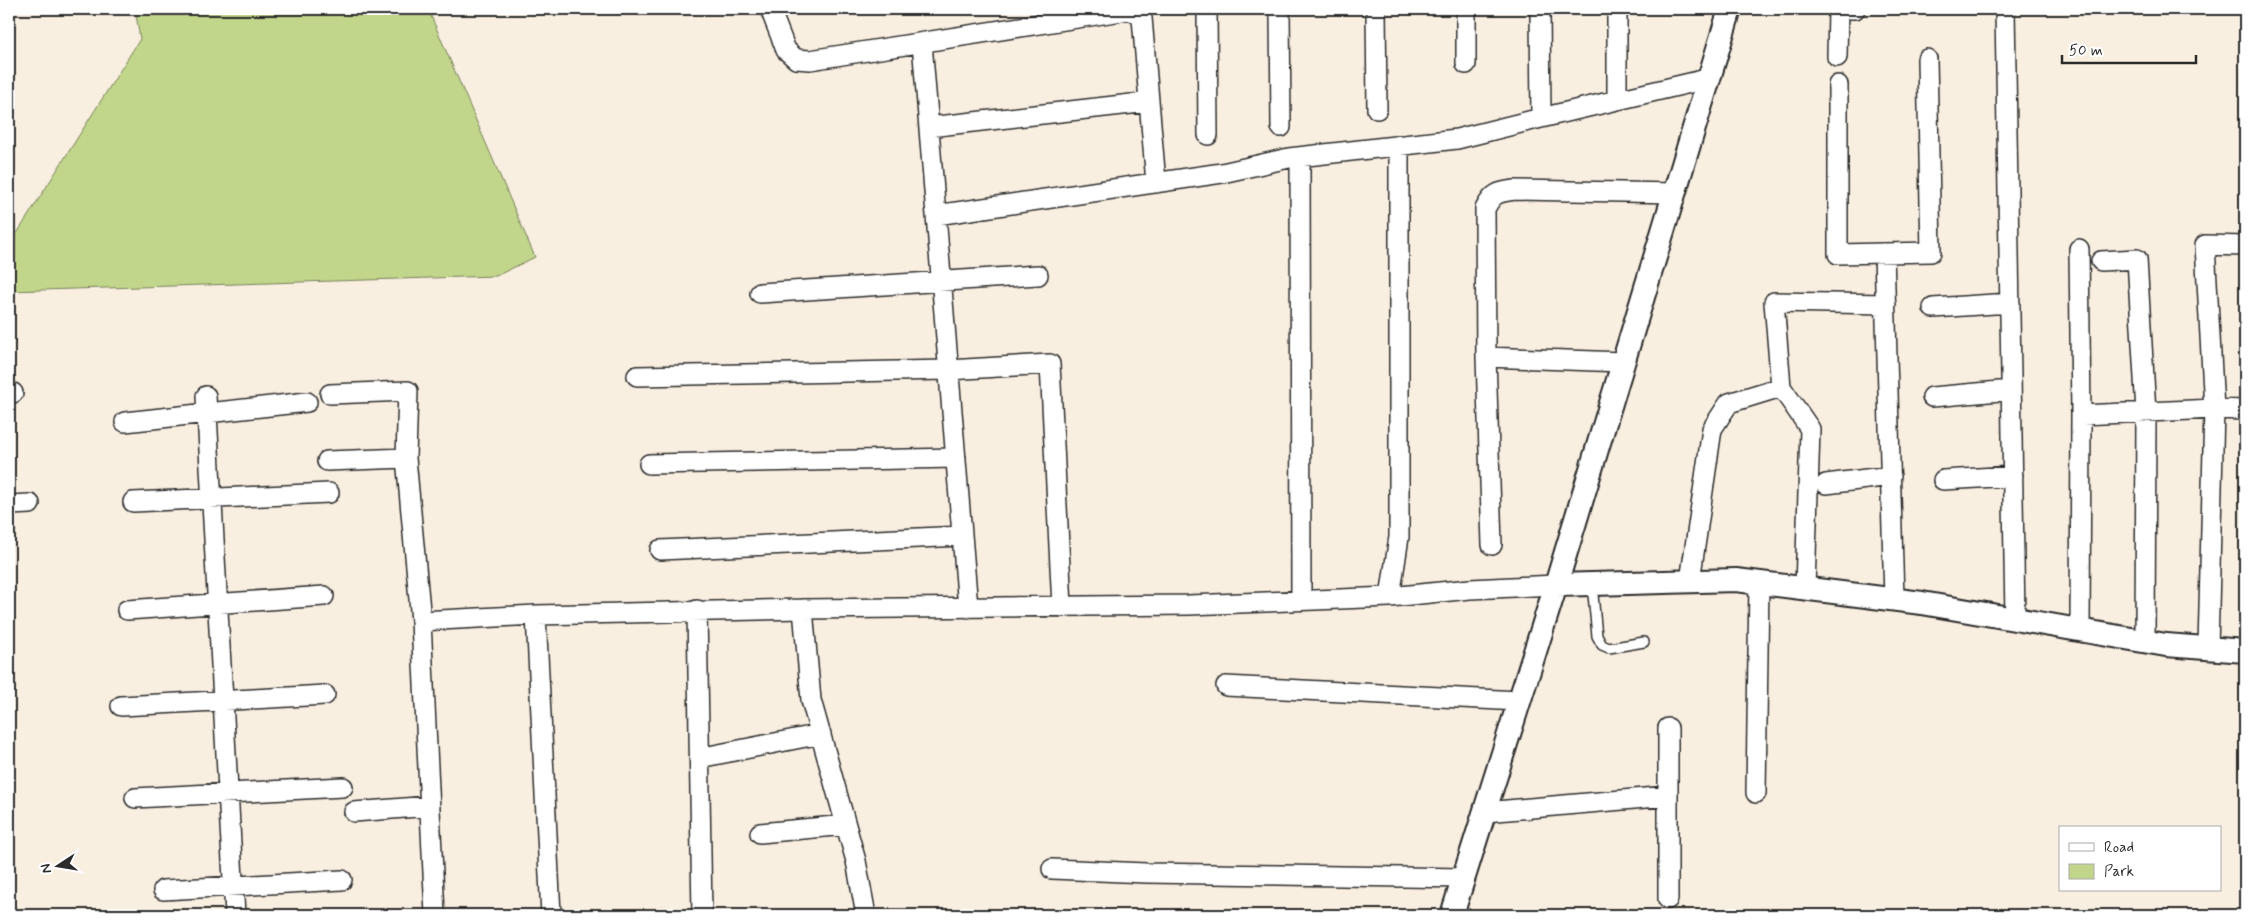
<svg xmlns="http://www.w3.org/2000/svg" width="2254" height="924" viewBox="0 0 2254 924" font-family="Mynerve,sans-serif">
<rect width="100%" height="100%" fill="#f9efe1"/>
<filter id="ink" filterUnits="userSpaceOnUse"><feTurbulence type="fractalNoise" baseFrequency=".02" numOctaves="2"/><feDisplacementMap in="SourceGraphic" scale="10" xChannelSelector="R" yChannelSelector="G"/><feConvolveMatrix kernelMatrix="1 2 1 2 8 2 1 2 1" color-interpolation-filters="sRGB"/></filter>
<g filter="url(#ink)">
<path fill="#c2d68b" stroke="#76805b" d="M 135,9 L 428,9 L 535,257 L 496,276 L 9,291 L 9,246 L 140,39 Z"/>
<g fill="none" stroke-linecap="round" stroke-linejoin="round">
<defs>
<path id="service" d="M 1592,584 L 1597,636 L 1602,645 L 1609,648 L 1644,642"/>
<path id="minor" d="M 770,9 L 786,50 L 796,59 L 810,60 L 1128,10 L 1137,13 L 1142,18 L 1156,183
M 1207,9 L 1208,135
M 1280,9 L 1281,127
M 1376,9 L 1377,109
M 1466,9 L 1466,64
M 1540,9 L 1541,118 L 1711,78
M 1617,9 L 1617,100
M 1838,9 L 1855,9
M 2005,9 L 2015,619
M 922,43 L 968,608
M 1837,57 L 1838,9
M 1838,85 L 1838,254 L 1931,252 L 1927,59
M 929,127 L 1149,102
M 1300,157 L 1301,600
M 936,215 L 1222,173 L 1289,158 L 1457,139 L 1541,118
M 2079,249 L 2081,415 L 2080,630
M 1884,253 L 1894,599
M 2101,261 L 2137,259 L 2146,412 L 2145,641
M 760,293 L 1038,275
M 1933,308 L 2010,303
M 1486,357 L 1623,362
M 637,376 L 948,370 L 1050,364 L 1062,607
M 9,393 L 13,393
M 330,394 L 408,391 L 406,458 L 421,621 L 435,915
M 206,396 L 235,915
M 1932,397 L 2011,390
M 2081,415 L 2214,409 L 2205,245 L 2245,246
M 125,422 L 307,402
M 327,461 L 406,458
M 649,464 L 956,458
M 1943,480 L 2013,476
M 1826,484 L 1891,476
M 133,502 L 329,493
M 9,505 L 30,504
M 1492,545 L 1486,357 L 1485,209 C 1493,193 1498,192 1515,190 L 1675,193
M 660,550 L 962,536
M 1690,581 L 1712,429 L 1729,403 L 1781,387
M 1805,588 L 1810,429 L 1781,387 L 1774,302 L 1886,304
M 1390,597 L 1399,537 L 1399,145
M 127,610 L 324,596
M 697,610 L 702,915
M 536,615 L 551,915
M 421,621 L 536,615 L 803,609
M 2208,648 L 2214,409 L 2245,410
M 1226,686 L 1519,701
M 121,706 L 325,695
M 699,758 L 821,734
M 1756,793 L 1759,583
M 135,798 L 343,787
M 354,812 L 430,806
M 1485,812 L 1668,796
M 760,833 L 846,825
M 1052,869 L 1146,873 L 1464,878
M 163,890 L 342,880
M 1668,899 L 1668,728
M 866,915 L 856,861 L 811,700 L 803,609 L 1189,605 L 1390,597 L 1470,589 L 1556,585"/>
<path id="tertiary" d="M 1556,585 L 1736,580 L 1922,603 L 2166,645 L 2245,651
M 1452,915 L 1556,585 L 1730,9"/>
</defs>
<use href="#service" stroke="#2b2b2b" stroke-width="12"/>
<use href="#minor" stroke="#2b2b2b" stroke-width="22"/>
<use href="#tertiary" stroke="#2b2b2b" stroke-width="26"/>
<use href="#service" stroke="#fff" stroke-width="9"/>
<use href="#minor" stroke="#fff" stroke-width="19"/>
<use href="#tertiary" stroke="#fff" stroke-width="22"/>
</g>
</g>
<rect width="2254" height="924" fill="none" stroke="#fff" stroke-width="30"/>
<rect x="15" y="15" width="2224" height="894" fill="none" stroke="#2b2b2b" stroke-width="2" filter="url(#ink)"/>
<rect x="2059" y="826" width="162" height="65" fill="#ffffff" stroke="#aaaaaa"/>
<rect x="2069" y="843" width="25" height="8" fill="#ffffff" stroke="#aaaaaa"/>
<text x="2104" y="852" font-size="15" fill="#2b2b2b">Road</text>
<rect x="2069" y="864" width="25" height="15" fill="#c2d68b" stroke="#aaaaaa"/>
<text x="2104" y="876" font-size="15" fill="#2b2b2b">Park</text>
<g transform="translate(58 866) rotate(258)" stroke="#ffffff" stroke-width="4" paint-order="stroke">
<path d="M0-4L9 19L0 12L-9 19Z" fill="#2b2b2b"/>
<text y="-8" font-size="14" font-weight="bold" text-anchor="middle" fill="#2b2b2b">N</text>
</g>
<path d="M2062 55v8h134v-8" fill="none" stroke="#2b2b2b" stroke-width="2.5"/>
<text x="2069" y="55" font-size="15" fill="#2b2b2b" stroke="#ffffff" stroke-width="4" paint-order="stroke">50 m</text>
</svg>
